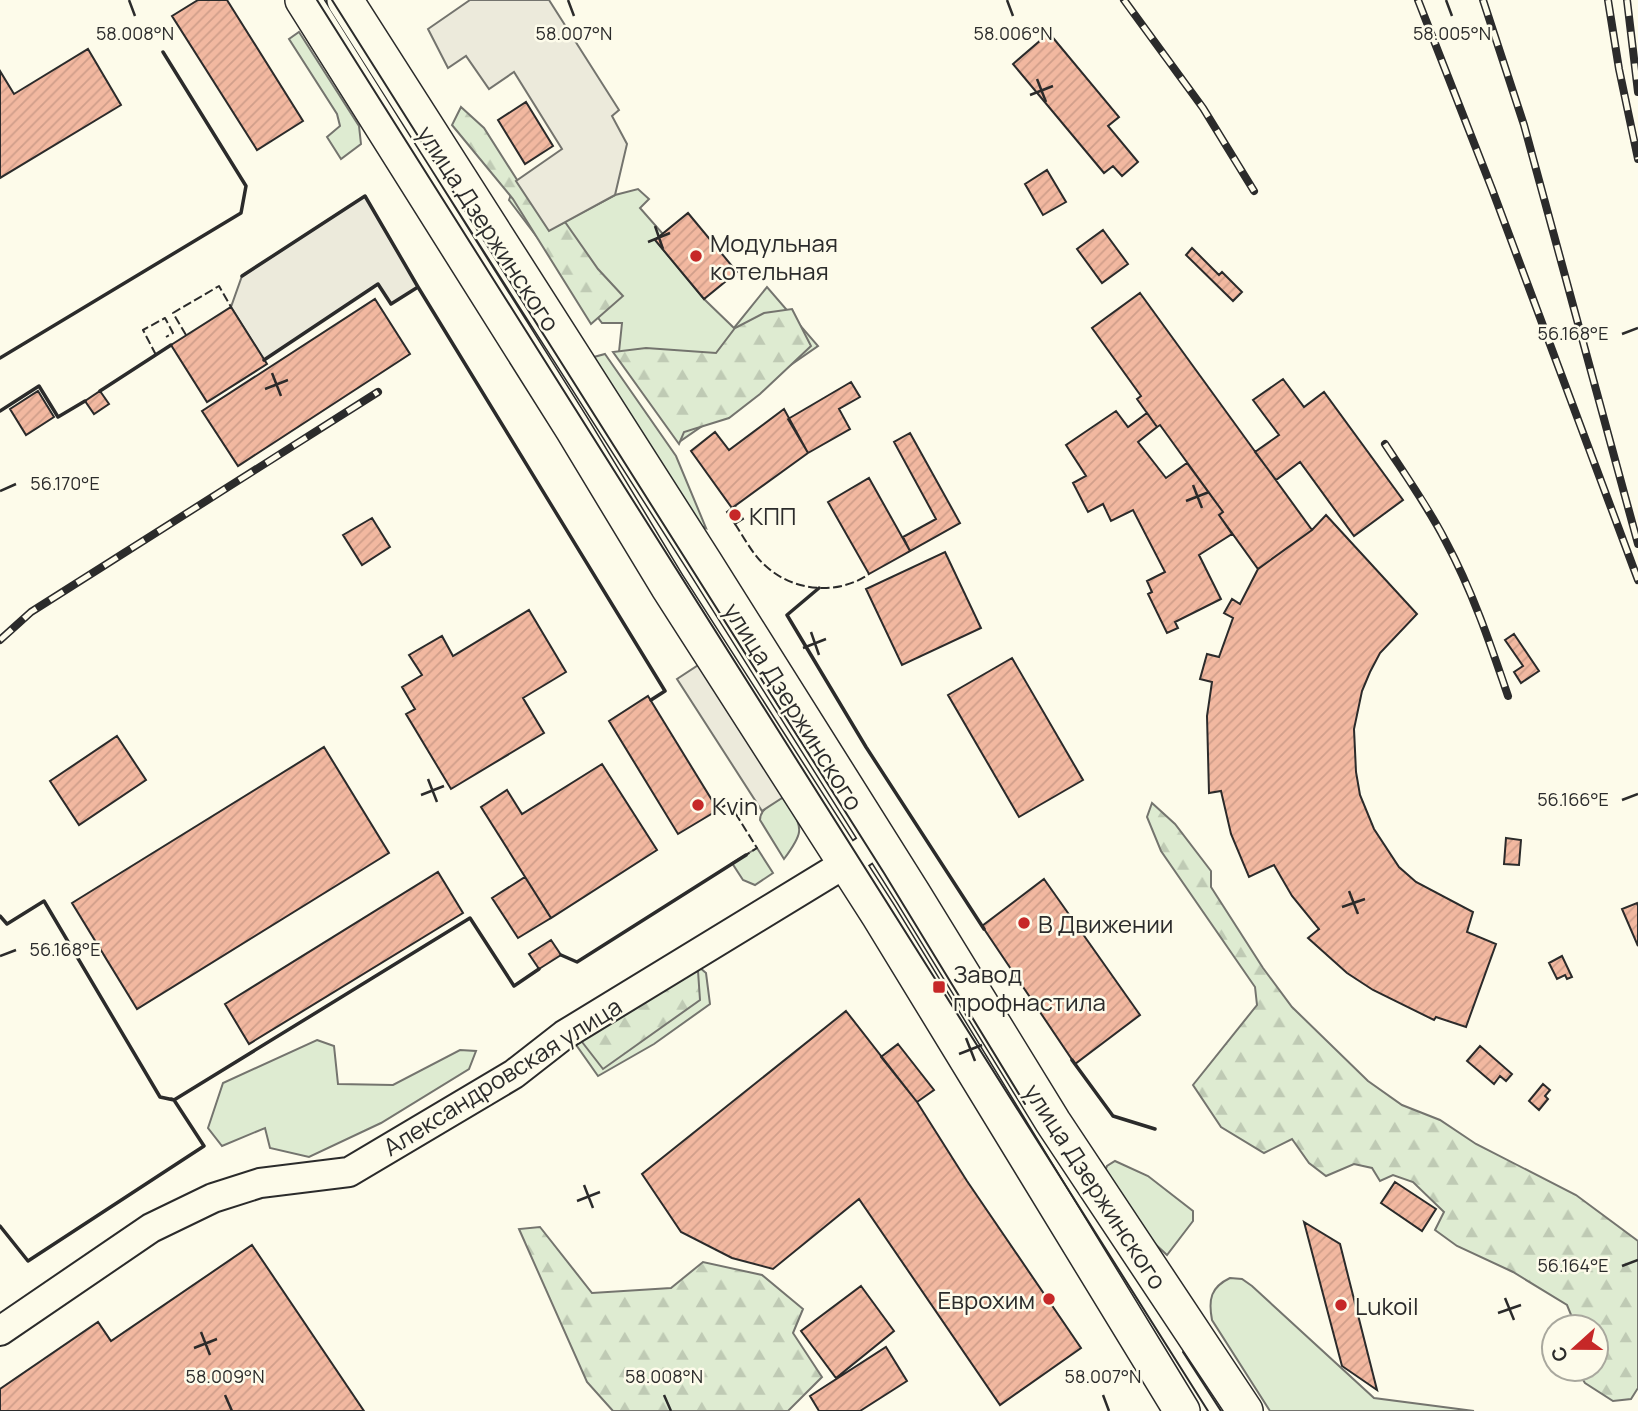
<svg xmlns="http://www.w3.org/2000/svg" width="1638" height="1411" viewBox="0 0 1638 1411" font-family="Manrope,sans-serif">
<defs>
<pattern id="forest-firs" width="22" height="20" patternUnits="userSpaceOnUse" patternTransform="scale(1.75)"><rect width="22" height="20" fill="#deebd1"/><path d="M5 1l3.5 6h-7zM16 11l3.5 6h-7z" fill="#bfcab4"/></pattern>
<pattern id="building-hatch" width="6" height="6" patternUnits="userSpaceOnUse" patternTransform="scale(1.75)"><rect width="6" height="6" fill="#f2b8a0"/><path d="M-1 1l2-2M0 6l6-6M5 7l2-2" fill="none" stroke="#d09e8a"/></pattern>
</defs>
<rect width="100%" height="100%" fill="#fdfbea"/>
<path fill="#deebd1" stroke="#74746e" stroke-width="2" d="M 299,32 L 359,126 L 361,144 L 341,159 L 327,137 L 340,126 L 337,114 L 289,39 Z
M 516,181 L 549,230 L 615,195 L 638,189 L 649,199 L 640,208 L 663,234 L 655,240 L 704,299 L 734,328 L 767,287 L 818,346 L 679,442 L 619,352 L 622,323 L 602,323 L 509,200 Z
M 605,354 L 676,456 L 706,528 L 683,518 L 594,357 Z
M 785,796 C 801,829 807,828 784,859 L 760,820 C 760,807 776,802 785,796 Z
M 757,848 L 773,873 L 755,885 L 743,880 L 732,863 Z
M 699,967 L 706,973 L 710,1004 L 654,1044 L 598,1076 L 572,1039 Z
M 317,1040 L 334,1046 L 338,1084 L 393,1085 L 460,1050 L 476,1051 L 469,1069 L 381,1123 L 309,1157 L 270,1148 L 265,1128 L 222,1146 L 208,1128 L 223,1083 Z
M 1115,1161 L 1148,1176 L 1193,1211 L 1193,1221 L 1167,1255 L 1152,1241 L 1104,1173 L 1107,1166 Z
M 1230,1278 L 1242,1279 L 1252,1286 L 1374,1398 L 1474,1411 L 1270,1411 L 1212,1320 C 1208,1299 1211,1287 1230,1278 Z"/>
<path fill="url(#forest-firs)" stroke="#74746e" stroke-width="2" d="M 461,107 L 484,128 L 549,230 L 565,222 L 598,269 L 623,296 L 591,324 L 513,199 L 452,125 Z
M 792,309 L 811,346 L 760,394 L 729,418 L 684,432 L 679,444 L 613,352 L 646,348 L 716,353 L 735,328 L 764,313 Z
M 1152,803 L 1175,824 L 1211,871 L 1211,887 L 1263,968 L 1292,1007 L 1368,1081 L 1402,1105 L 1440,1120 L 1476,1144 L 1576,1195 L 1638,1241 L 1638,1388 L 1631,1399 L 1613,1401 L 1585,1383 L 1576,1369 L 1596,1369 L 1596,1327 L 1576,1327 L 1567,1305 L 1513,1272 L 1457,1246 L 1435,1230 L 1444,1212 L 1413,1182 L 1393,1175 L 1380,1181 L 1372,1168 L 1354,1164 L 1326,1176 L 1309,1163 L 1292,1139 L 1264,1153 L 1221,1127 L 1193,1085 L 1257,1005 L 1255,987 L 1161,851 L 1147,817 Z
M 698,971 L 700,1000 L 603,1069 L 579,1038 L 650,988 Z
M 540,1227 L 592,1293 L 671,1288 L 703,1262 L 762,1275 L 803,1309 L 793,1333 L 822,1377 L 788,1411 L 613,1411 L 587,1382 L 519,1229 Z"/>
<path fill="#eceadb" stroke="#74746e" stroke-width="2" d="M 470,0 L 549,0 L 619,110 L 612,116 L 627,144 L 615,195 L 549,231 L 516,181 L 562,149 L 514,72 L 489,89 L 466,56 L 448,68 L 428,29 Z
M 365,196 L 418,287 L 391,304 L 378,284 L 264,360 L 231,307 L 242,276 Z
M 700,664 L 785,796 L 762,811 L 677,679 Z"/>
<path fill="url(#building-hatch)" stroke="#2b2b2b" stroke-width="2" d="M 198,0 L 227,0 L 303,121 L 257,150 L 172,16 Z
M 1049,33 L 1119,117 L 1108,126 L 1138,162 L 1122,176 L 1113,166 L 1104,173 L 1013,64 Z
M 88,49 L 121,105 L 0,178 L 0,71 L 14,94 Z
M 526,102 L 553,146 L 525,164 L 498,120 Z
M 1047,170 L 1066,202 L 1043,215 L 1025,184 Z
M 688,213 L 737,272 L 704,299 L 655,240 Z
M 1103,230 L 1128,264 L 1102,283 L 1077,249 Z
M 1192,248 L 1219,275 L 1222,272 L 1242,292 L 1233,301 L 1186,255 Z
M 1140,293 L 1312,530 L 1258,569 L 1219,515 L 1223,512 L 1160,425 L 1157,427 L 1137,399 L 1141,396 L 1092,328 Z
M 375,299 L 410,354 L 238,466 L 202,411 Z
M 231,307 L 267,364 L 207,402 L 171,345 Z
M 1283,379 L 1304,407 L 1324,392 L 1403,500 L 1354,536 L 1300,462 L 1276,480 L 1255,452 L 1279,435 L 1253,400 Z
M 851,382 L 860,397 L 839,409 L 850,429 L 808,453 L 788,419 Z
M 38,391 L 54,417 L 26,435 L 10,409 Z
M 100,391 L 109,404 L 94,414 L 85,401 Z
M 784,409 L 808,453 L 732,508 L 691,451 L 715,432 L 729,450 Z
M 1116,411 L 1128,427 L 1147,413 L 1157,427 L 1138,442 L 1166,478 L 1187,463 L 1223,512 L 1219,515 L 1232,534 L 1199,555 L 1221,599 L 1175,622 L 1178,628 L 1167,633 L 1148,594 L 1152,592 L 1147,581 L 1165,572 L 1133,510 L 1111,521 L 1103,504 L 1088,512 L 1073,483 L 1086,476 L 1066,445 Z
M 910,433 L 960,523 L 910,551 L 903,537 L 936,519 L 894,442 Z
M 869,478 L 910,551 L 869,574 L 828,502 Z
M 735,506 L 743,519 L 735,524 L 727,512 Z
M 1326,515 L 1417,614 L 1380,653 L 1370,672 L 1362,691 L 1354,729 L 1356,772 L 1360,795 L 1374,829 L 1399,867 L 1416,882 L 1473,912 L 1467,932 L 1496,944 L 1466,1027 L 1436,1017 L 1434,1020 L 1373,990 L 1347,973 L 1308,938 L 1319,929 L 1292,896 L 1274,865 L 1249,877 L 1231,834 L 1221,791 L 1209,793 L 1207,716 L 1212,682 L 1200,679 L 1207,654 L 1219,657 L 1233,618 L 1224,613 L 1232,599 L 1240,604 L 1258,569 L 1312,530 Z
M 372,518 L 390,547 L 362,565 L 343,535 Z
M 945,552 L 981,628 L 902,665 L 866,589 Z
M 529,610 L 566,672 L 523,698 L 544,733 L 451,789 L 406,714 L 415,709 L 402,687 L 422,675 L 409,655 L 442,636 L 453,656 Z
M 1514,634 L 1539,671 L 1521,683 L 1514,672 L 1523,666 L 1505,640 Z
M 1012,658 L 1083,780 L 1019,817 L 948,695 Z
M 648,696 L 718,810 L 678,834 L 609,721 Z
M 117,736 L 146,780 L 79,825 L 50,781 Z
M 324,747 L 389,853 L 137,1009 L 72,903 Z
M 602,764 L 657,850 L 551,918 L 481,807 L 507,790 L 522,814 Z
M 1506,838 L 1521,840 L 1519,865 L 1504,864 Z
M 438,872 L 463,913 L 249,1044 L 225,1004 Z
M 525,877 L 551,918 L 518,938 L 492,898 Z
M 1044,879 L 1140,1015 L 1075,1064 L 982,926 Z
M 1637,903 L 1638,906 L 1638,946 L 1622,909 Z
M 551,940 L 561,955 L 539,969 L 529,954 Z
M 1562,956 L 1572,977 L 1567,979 L 1565,975 L 1557,979 L 1549,963 Z
M 846,1011 L 917,1102 L 967,1181 L 1081,1348 L 1000,1405 L 859,1199 L 773,1269 L 732,1258 L 681,1232 L 642,1174 Z
M 898,1044 L 934,1090 L 917,1102 L 881,1057 Z
M 1480,1046 L 1512,1074 L 1506,1081 L 1500,1076 L 1494,1084 L 1467,1061 Z
M 1543,1084 L 1550,1090 L 1545,1096 L 1548,1099 L 1539,1110 L 1529,1101 Z
M 1395,1182 L 1436,1209 L 1422,1231 L 1381,1203 Z
M 1304,1222 L 1340,1244 L 1377,1390 L 1342,1366 Z
M 252,1245 L 364,1411 L 0,1411 L 0,1389 L 98,1322 L 111,1341 Z
M 861,1286 L 894,1331 L 836,1378 L 801,1331 Z
M 886,1347 L 907,1381 L 860,1411 L 819,1411 L 810,1396 Z"/>
<g fill="none" stroke-linecap="round" stroke-linejoin="round">
<defs>
<path id="minor" d="M 0,1331 L 151,1228 L 213,1198 L 260,1183 L 349,1172 L 514,1074 L 564,1035 L 846,863 L 879,841"/>
<path id="major" d="M 303,0 L 573,429 L 668,586 L 879,915 L 1182,1411
M 345,0 L 704,562 L 913,894 L 1053,1122 L 1245,1411"/>
</defs>
<use href="#minor" stroke="#2b2b2b" stroke-width="32"/>
<use href="#major" stroke="#2b2b2b" stroke-width="38"/>
<use href="#minor" stroke="#fdfbea" stroke-width="28"/>
<use href="#major" stroke="#fdfbea" stroke-width="35"/>
<path stroke="#2b2b2b" stroke-width="2" d="M 317,0 L 1208,1411
M 332,0 L 884,873 L 1025,1104
M 1183,1352 L 1221,1411"/>
<defs>
<path id="rail" d="M 1124,0 L 1203,108 L 1254,191
M 1418,0 L 1492,189 L 1638,580
M 1483,0 L 1524,125 L 1638,544
M 1608,0 L 1619,69 L 1638,159
M 1627,0 L 1638,92
M 1385,444 C 1406,476 1428,507 1445,540 C 1472,590 1490,643 1508,696
M 0,640 L 31,612 L 378,392"/>
</defs>
<use href="#rail" stroke="#2b2b2b" stroke-width="8"/>
<use href="#rail" stroke="#fdfbea" stroke-width="5" stroke-dasharray="16" stroke-linecap="butt"/>
<path stroke="#2b2b2b" stroke-width="2" stroke-dasharray="9 3.5" stroke-linecap="butt" d="M 186,335 L 173,313 L 219,286 L 231,307
M 156,355 L 143,330 L 165,318 L 173,333 L 166,337
M 735,524 C 745,539 754,557 768,568 C 796,592 839,595 869,574
M 718,810 L 729,803 L 757,848 L 746,855"/>
<path stroke="#2b2b2b" stroke-width="3.5" d="M 242,276 L 365,196 L 418,287
M 0,358 L 241,213 L 246,186 L 163,52
M 264,360 L 378,284 L 391,304 L 418,287 L 665,691 L 651,700
M 100,391 L 171,345
M 0,411 L 39,386 L 58,417 L 85,401
M 819,588 L 787,615 L 866,747 L 984,929
M 0,916 L 7,924 L 44,901 L 160,1097 L 174,1100 L 470,918 L 514,986 L 539,969
M 561,955 L 577,962 L 746,855
M 1072,1060 L 1113,1116 L 1155,1129
M 0,1226 L 28,1261 L 204,1146 L 174,1100 L 171,1099"/>
</g>
<path fill="none" stroke="#2b2b2b" stroke-width="2.5" d="M 129,0 L 135,16M 568,0 L 574,16M 1007,0 L 1013,16M 1446,0 L 1452,16M 1037,79 L 1046,102M 1030,95 L 1053,86M 655,226 L 663,249M 648,242 L 670,233M 1622,334 L 1638,328M 272,373 L 281,396M 265,389 L 288,380M 1193,485 L 1202,508M 0,491 L 16,484M 1186,501 L 1209,492M 811,632 L 819,655M 803,648 L 826,639M 428,779 L 437,802M 421,795 L 444,786M 1622,800 L 1638,794M 1349,891 L 1358,914M 1342,907 L 1365,899M 0,956 L 16,950M 966,1038 L 975,1061M 959,1054 L 982,1045M 584,1185 L 593,1208M 577,1201 L 600,1192M 1622,1266 L 1638,1260M 1505,1298 L 1514,1320M 1498,1313 L 1521,1305M 201,1332 L 210,1355M 194,1348 L 217,1339M 225,1395 L 232,1411M 664,1395 L 671,1411M 1103,1395 L 1109,1411"/>
<g fill="#c62828" stroke="#fdfbea" stroke-width="2.5">
<circle cx="696" cy="256" r="7"/>
<circle cx="735" cy="515" r="7"/>
<circle cx="698" cy="805" r="7"/>
<circle cx="1024" cy="923" r="7"/>
<rect x="932" y="980" width="14" height="14" rx="3.5"/>
<circle cx="1049" cy="1299" r="7"/>
<circle cx="1341" cy="1305" r="7"/>
</g>
<g text-anchor="middle" dominant-baseline="central" stroke-width="5" stroke-linejoin="round" paint-order="stroke">
<g font-size="24" fill="#2b2b2b" stroke="#fdfbea">
<text transform="translate(489 228) rotate(57)">улица Дзержинского</text>
<text transform="translate(794 706) rotate(58)">улица Дзержинского</text>
<text transform="translate(502 1076) rotate(-32)">Александровская улица</text>
<text transform="translate(1096 1186) rotate(57)">улица Дзержинского</text>
</g>
<g font-size="24" fill="#2b2b2b" stroke="#fdfbea" text-anchor="start">
<text x="710" y="242">Модульная<tspan x="710" dy="28">котельная</tspan></text>
<text x="749" y="515">КПП</text>
<text x="712" y="805">Kvin</text>
<text x="1038" y="923">В Движении</text>
<text x="953" y="973">Завод<tspan x="953" dy="28">профнастила</tspan></text>
<text x="1035" y="1299" text-anchor="end">Еврохим</text>
<text x="1355" y="1305">Lukoil</text>
</g>
</g>
<g font-size="18" text-anchor="middle" fill="#2b2b2b" stroke="#fdfbea" stroke-width="5" stroke-linejoin="round" paint-order="stroke">
<text x="135" y="40">58.008°N</text>
<text x="574" y="40">58.007°N</text>
<text x="1013" y="40">58.006°N</text>
<text x="1452" y="40">58.005°N</text>
<text x="1573" y="340">56.168°E</text>
<text x="65" y="490">56.170°E</text>
<text x="1573" y="806">56.166°E</text>
<text x="65" y="956">56.168°E</text>
<text x="1573" y="1272">56.164°E</text>
<text x="225" y="1383">58.009°N</text>
<text x="664" y="1383">58.008°N</text>
<text x="1103" y="1383">58.007°N</text>
</g>
<g transform="translate(1575 1348) rotate(249)"><circle r="33" fill="#fdfbea" stroke="#a9a89e" stroke-width="2"/>
<path d="M0-5L12 26L0 18L-12 26Z" fill="#c62828"/>
<text y="-10" font-size="19" font-weight="bold" text-anchor="middle" fill="#2b2b2b">С</text>
</g>
</svg>
